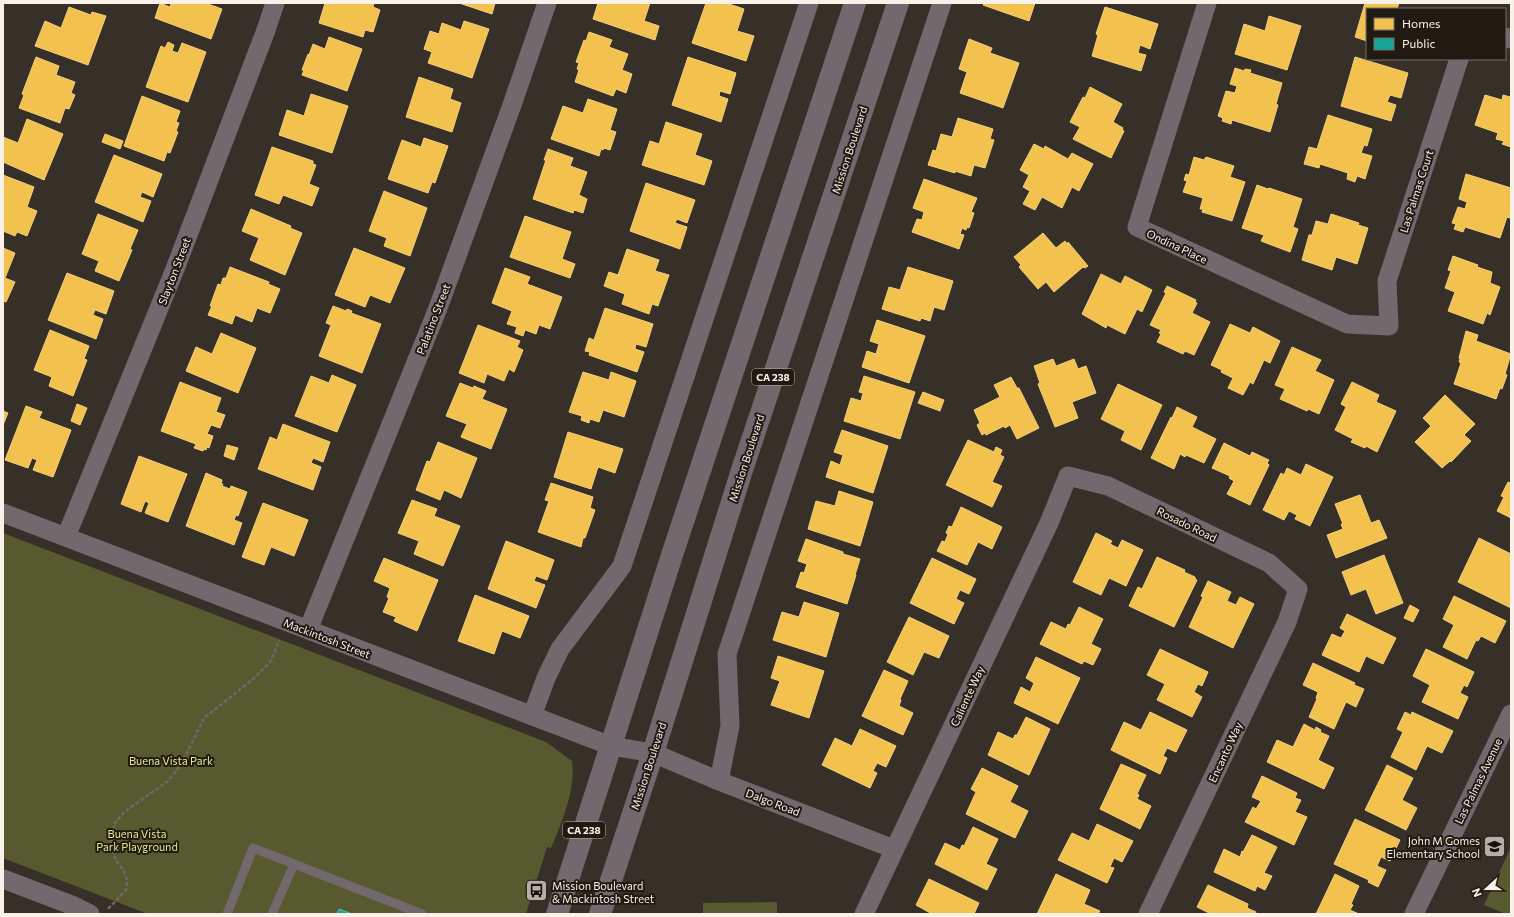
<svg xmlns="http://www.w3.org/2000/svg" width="1514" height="917" viewBox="0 0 1514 917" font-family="Commissioner,sans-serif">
<rect width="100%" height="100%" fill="#373028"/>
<path fill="#575a2e" d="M 3,533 L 546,742 L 572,761 C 576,790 562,822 551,848 L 547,847 L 526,914 L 148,914 L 3,858 Z
M 1511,847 L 1511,914 L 1506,914 L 1484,905 Z
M 777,902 L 777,914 L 703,914 L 703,903 Z"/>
<path fill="#f2c14e" stroke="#f4d07c" d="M 160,3 L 170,7 L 171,3 L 208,3 L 208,4 L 222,9 L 211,39 L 155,18 Z
M 325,3 L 374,3 L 373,7 L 380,10 L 373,32 L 365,30 L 363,37 L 319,23 Z
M 459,3 L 495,3 L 492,14 Z
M 598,3 L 650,3 L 644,21 L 659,26 L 655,40 L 593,19 Z
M 706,3 L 726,3 L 744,9 L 737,31 L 754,36 L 746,61 L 692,43 Z
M 984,3 L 1035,3 L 1029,21 L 983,5 Z
M 1365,3 L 1399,3 L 1397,9 L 1367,9 L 1367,41 L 1355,37 Z
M 69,7 L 91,15 L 92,12 L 106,16 L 88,65 L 35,46 L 45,21 L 61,28 Z
M 1105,7 L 1158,24 L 1150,49 L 1140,45 L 1138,53 L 1146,55 L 1141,71 L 1092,56 L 1098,35 L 1096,34 Z
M 1269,16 L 1301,26 L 1287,70 L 1235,54 L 1244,24 L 1265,31 Z
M 464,21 L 489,29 L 472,78 L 428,63 L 432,52 L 424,49 L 430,31 L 439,34 L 442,23 L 461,30 Z
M 589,32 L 612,40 L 609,47 L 628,54 L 622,70 L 632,74 L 626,93 L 616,89 L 613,96 L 575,82 L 579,70 L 577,69 L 579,63 L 576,62 L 584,40 L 586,41 Z
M 329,37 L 362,49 L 347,91 L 302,75 L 304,70 L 302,70 L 308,54 L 309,55 L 313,44 L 325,49 Z
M 969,39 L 992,48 L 990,53 L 1019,63 L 1003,108 L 960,93 L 967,72 L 959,69 Z
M 168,42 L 174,45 L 172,51 L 178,53 L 182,43 L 206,52 L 188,102 L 146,87 L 161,46 L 165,48 Z
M 36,57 L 59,66 L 56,75 L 75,82 L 71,93 L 75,95 L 69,109 L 65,108 L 60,123 L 19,108 L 24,95 L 22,94 Z
M 688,57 L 736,73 L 730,94 L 720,91 L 719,96 L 728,99 L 721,122 L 672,105 Z
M 1355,57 L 1408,73 L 1401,98 L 1390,95 L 1387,102 L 1396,105 L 1391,121 L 1341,106 Z
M 1235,68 L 1244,71 L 1245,69 L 1251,70 L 1250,73 L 1282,83 L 1276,104 L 1278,105 L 1270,132 L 1232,120 L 1231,124 L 1222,121 L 1223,118 L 1218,116 L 1226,91 L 1235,93 L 1237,86 L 1230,84 Z
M 419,77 L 453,89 L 450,99 L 461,103 L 452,132 L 406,117 Z
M 1090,87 L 1122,104 L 1113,122 L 1123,128 L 1122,130 L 1124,131 L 1111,158 L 1073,139 L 1080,127 L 1070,122 L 1083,97 L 1085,98 Z
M 311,94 L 348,106 L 332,153 L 279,135 L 287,110 L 304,116 Z
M 1511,94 L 1511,147 L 1502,144 L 1504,141 L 1496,139 L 1498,133 L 1475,125 L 1485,95 L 1502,100 L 1503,95 L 1510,97 Z
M 142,96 L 180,111 L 176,122 L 179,123 L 176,131 L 178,132 L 170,153 L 167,152 L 164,161 L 124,146 Z
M 588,99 L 617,109 L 610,130 L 616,132 L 610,150 L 604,148 L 603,150 L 601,149 L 599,156 L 551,139 L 563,106 L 583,113 Z
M 1328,115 L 1372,129 L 1367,146 L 1364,145 L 1361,153 L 1372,156 L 1365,179 L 1357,176 L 1355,182 L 1347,179 L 1348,173 L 1320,164 L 1319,168 L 1304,164 L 1309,147 L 1317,149 Z
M 958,118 L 993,129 L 990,139 L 994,140 L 985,168 L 974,165 L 971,176 L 955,171 L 955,173 L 928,165 L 933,150 L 936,151 L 941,134 L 952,137 Z
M 27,119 L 63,134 L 44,180 L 3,162 L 3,137 L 18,143 Z
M 666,122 L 702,134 L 695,155 L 712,161 L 704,185 L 642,165 L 650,141 L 659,144 Z
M 105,134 L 123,141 L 120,149 L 102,142 Z
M 424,138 L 448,146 L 435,183 L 432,182 L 428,193 L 388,179 L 402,140 L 421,147 Z
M 1034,144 L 1044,149 L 1045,146 L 1068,159 L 1072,153 L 1093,164 L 1079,191 L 1072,187 L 1062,208 L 1042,197 L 1035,210 L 1023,204 L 1030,191 L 1023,187 L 1029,175 L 1020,170 Z
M 272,147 L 313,161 L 313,164 L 316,165 L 309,184 L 319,188 L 312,206 L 283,195 L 279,204 L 255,195 Z
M 548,149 L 573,158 L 570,166 L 587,172 L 579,195 L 587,199 L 583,213 L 574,210 L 573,213 L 533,199 L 546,160 L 544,160 Z
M 114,155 L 162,174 L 153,197 L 142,192 L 140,197 L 151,201 L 143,222 L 95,202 Z
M 1194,157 L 1204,160 L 1206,157 L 1234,166 L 1230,177 L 1245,182 L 1232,221 L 1202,212 L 1203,209 L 1200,209 L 1203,198 L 1183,192 L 1187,181 L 1184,180 L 1186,174 L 1189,175 Z
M 1466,174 L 1511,188 L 1511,214 L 1510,218 L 1507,217 L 1500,238 L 1465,227 L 1463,232 L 1454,229 L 1456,224 L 1452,223 L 1458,207 L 1465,209 L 1467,202 L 1459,199 Z
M 3,175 L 34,187 L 27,207 L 37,211 L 27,236 L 17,232 L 15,236 L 3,231 Z
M 924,179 L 977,198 L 971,212 L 974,213 L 969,228 L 967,227 L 966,230 L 962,228 L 960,234 L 964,235 L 959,249 L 912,232 L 917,219 L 922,220 L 924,212 L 913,208 Z
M 646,183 L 695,200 L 687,223 L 677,219 L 675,223 L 687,227 L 680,249 L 630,231 Z
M 1257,185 L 1268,189 L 1269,188 L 1302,199 L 1293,227 L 1298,229 L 1290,252 L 1261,241 L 1264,235 L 1242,228 Z
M 384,191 L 427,208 L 410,256 L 384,246 L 387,238 L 369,231 Z
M 251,209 L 291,226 L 290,228 L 302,233 L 285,275 L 250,260 L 259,238 L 242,231 Z
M 98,214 L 138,230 L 130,249 L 132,250 L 119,281 L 95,271 L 99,261 L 82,254 Z
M 1331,214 L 1359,223 L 1358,225 L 1368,228 L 1357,264 L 1336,257 L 1332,270 L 1302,260 L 1309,235 L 1312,235 L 1316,221 L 1328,224 Z
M 525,216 L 571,232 L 562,259 L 575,264 L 570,278 L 510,257 Z
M 1043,233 L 1056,248 L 1065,241 L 1067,244 L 1068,242 L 1088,266 L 1085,268 L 1083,267 L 1054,292 L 1046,282 L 1038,289 L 1019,267 L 1021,265 L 1014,257 Z
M 3,248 L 15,253 L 5,278 L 15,282 L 6,302 L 3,301 Z
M 354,248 L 405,268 L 390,303 L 370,295 L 365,307 L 335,295 Z
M 627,249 L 659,260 L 655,271 L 669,275 L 658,306 L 652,304 L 649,314 L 622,304 L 625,294 L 604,286 L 609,272 L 618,275 Z
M 1453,256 L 1478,265 L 1477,267 L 1492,272 L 1490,283 L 1500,287 L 1490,315 L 1487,313 L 1483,324 L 1448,311 L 1455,292 L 1445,288 L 1451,271 L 1448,270 Z
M 230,267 L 269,282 L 268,284 L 280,289 L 270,313 L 257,308 L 252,322 L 235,315 L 232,324 L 208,315 L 212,306 L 210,306 L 218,284 L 221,285 L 223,278 L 226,278 Z
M 908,267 L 953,281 L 944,310 L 934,307 L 930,321 L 921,318 L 920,321 L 882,309 L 889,287 L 900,290 Z
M 505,268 L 530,277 L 527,284 L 562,297 L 550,329 L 539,325 L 536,334 L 525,330 L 523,336 L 515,333 L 517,327 L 507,324 L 512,311 L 492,303 Z
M 67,273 L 114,291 L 106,314 L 95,310 L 93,315 L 103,319 L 96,339 L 48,320 Z
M 1101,274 L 1121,284 L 1125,276 L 1152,290 L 1142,312 L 1137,309 L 1125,334 L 1107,325 L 1106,328 L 1082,314 Z
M 1167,286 L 1196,300 L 1195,302 L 1197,303 L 1192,313 L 1210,322 L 1194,355 L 1185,351 L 1183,354 L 1157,342 L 1161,334 L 1159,333 L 1161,330 L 1150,325 L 1166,293 L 1164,292 Z
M 333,306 L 346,311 L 347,309 L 352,311 L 351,313 L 381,324 L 362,373 L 319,356 L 331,325 L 326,323 Z
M 605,308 L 653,324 L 646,347 L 636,344 L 635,349 L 644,352 L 637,372 L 589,355 L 590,352 L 585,351 L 589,338 L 594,340 Z
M 877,320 L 925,336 L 909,383 L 862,367 L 867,351 L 876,354 L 879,344 L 870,341 Z
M 1230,324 L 1250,333 L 1253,327 L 1280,341 L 1270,363 L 1264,360 L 1253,384 L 1250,382 L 1243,395 L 1228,388 L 1233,378 L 1221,372 L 1222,370 L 1211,365 Z
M 478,325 L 520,341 L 517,347 L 523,350 L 514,372 L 509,369 L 504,381 L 487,374 L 484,383 L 459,373 Z
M 50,330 L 89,346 L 84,359 L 87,360 L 73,396 L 49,386 L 52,377 L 34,370 Z
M 1466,331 L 1478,335 L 1476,341 L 1511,354 L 1505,374 L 1507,375 L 1502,389 L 1500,388 L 1496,399 L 1454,384 L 1461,363 L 1459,362 L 1460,359 L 1459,358 Z
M 221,333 L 256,348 L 238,393 L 186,371 L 196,347 L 212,354 Z
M 1292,347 L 1321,360 L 1315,371 L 1334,380 L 1319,414 L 1308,409 L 1307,411 L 1280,399 L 1285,389 L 1275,385 Z
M 1053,359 L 1056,366 L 1074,359 L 1078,369 L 1086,366 L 1096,393 L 1072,402 L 1078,418 L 1055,427 L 1038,384 L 1040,383 L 1034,366 Z
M 583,372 L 609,380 L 611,372 L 636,381 L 624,417 L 603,410 L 599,422 L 590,419 L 589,423 L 581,420 L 582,416 L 569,412 Z
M 332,375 L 356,385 L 337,432 L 295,416 L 311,376 L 329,383 Z
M 864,376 L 915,392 L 900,439 L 844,421 L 851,398 L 861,401 L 863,393 L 859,392 Z
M 1011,377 L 1017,388 L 1019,388 L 1039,428 L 1017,439 L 1010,425 L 1005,428 L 1004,426 L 986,435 L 985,433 L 982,435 L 977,425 L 980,423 L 974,410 L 1000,397 L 994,385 Z
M 180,382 L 221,398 L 216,412 L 225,415 L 220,428 L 211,425 L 207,434 L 213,436 L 209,448 L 207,447 L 206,450 L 204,449 L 203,451 L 194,448 L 196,444 L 161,431 Z
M 1352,382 L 1379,395 L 1376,402 L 1396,411 L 1377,452 L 1366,446 L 1365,448 L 1351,442 L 1353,439 L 1335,430 L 1346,407 L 1341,404 Z
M 460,383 L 473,388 L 474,386 L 486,391 L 482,399 L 507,409 L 491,449 L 461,437 L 467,424 L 446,416 Z
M 1118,384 L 1162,405 L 1141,450 L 1121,440 L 1125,431 L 1101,419 Z
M 923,392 L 944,400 L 940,411 L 918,403 Z
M 1445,395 L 1475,424 L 1464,435 L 1471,441 L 1451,462 L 1450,461 L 1442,468 L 1415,442 L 1431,426 L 1423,418 Z
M 77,404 L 87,408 L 80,425 L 71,421 Z
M 26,406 L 42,412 L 39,418 L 71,430 L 53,477 L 33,470 L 37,460 L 32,458 L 28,468 L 5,460 Z
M 1177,407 L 1197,417 L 1192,427 L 1216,439 L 1204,463 L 1186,455 L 1185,457 L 1180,454 L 1174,469 L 1151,458 L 1171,417 L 1172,418 Z
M 3,411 L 8,413 L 3,425 Z
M 283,424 L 330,442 L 323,462 L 313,458 L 311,463 L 321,467 L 313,490 L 258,469 L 270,437 L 277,440 Z
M 842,430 L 888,446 L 873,493 L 826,477 L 831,461 L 840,465 L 843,455 L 834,452 Z
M 568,432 L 623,449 L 615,473 L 598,467 L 591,489 L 554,477 Z
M 968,440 L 994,452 L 996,447 L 1002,450 L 1000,455 L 1004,457 L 992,482 L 1002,486 L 992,507 L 946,485 Z
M 438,442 L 477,458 L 461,498 L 444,490 L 440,500 L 416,490 L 427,461 L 430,462 Z
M 1224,443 L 1250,456 L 1252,452 L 1269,460 L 1267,463 L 1269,465 L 1250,505 L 1227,494 L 1234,481 L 1229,478 L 1230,476 L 1212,468 Z
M 227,445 L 238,448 L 234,460 L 224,456 Z
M 139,456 L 187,474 L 168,522 L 145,513 L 149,503 L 145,501 L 141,512 L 121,504 Z
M 1306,464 L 1333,477 L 1310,526 L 1295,519 L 1297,515 L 1289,511 L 1284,520 L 1263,510 L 1281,473 L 1284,475 L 1287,468 L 1301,475 Z
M 206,473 L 222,480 L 221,484 L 223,484 L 222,486 L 230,489 L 231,486 L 247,492 L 238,516 L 236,515 L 234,520 L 242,523 L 234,545 L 186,526 Z
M 1508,482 L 1511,483 L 1511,518 L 1497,511 L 1504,497 L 1501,496 Z
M 551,483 L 593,497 L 590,508 L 595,510 L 585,538 L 583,538 L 581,547 L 538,532 L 549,501 L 545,500 Z
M 839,491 L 873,502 L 860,546 L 808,529 L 816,501 L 835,506 Z
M 1360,495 L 1371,523 L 1379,520 L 1387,538 L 1336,558 L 1327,535 L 1343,529 L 1341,524 L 1343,524 L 1335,504 Z
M 412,500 L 437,509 L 434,516 L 460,526 L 443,566 L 414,554 L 419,541 L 398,533 Z
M 263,503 L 308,520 L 294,556 L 271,547 L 264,565 L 242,557 Z
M 961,507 L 1002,527 L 992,549 L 978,542 L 967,565 L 937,551 L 942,541 L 945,542 L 948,534 L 946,533 L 949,526 L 952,527 Z
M 1096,533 L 1112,541 L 1110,544 L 1118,548 L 1122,540 L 1143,550 L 1126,586 L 1109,578 L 1101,595 L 1073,582 Z
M 1479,538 L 1511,554 L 1511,608 L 1458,582 Z
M 806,539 L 843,552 L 843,554 L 860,559 L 855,575 L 856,575 L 847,604 L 796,587 L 801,572 L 804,573 L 807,564 L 798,561 Z
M 506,541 L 554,560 L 547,580 L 536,576 L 534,581 L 545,585 L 536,608 L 488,589 Z
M 1384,555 L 1403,603 L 1376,614 L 1366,589 L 1351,595 L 1342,572 Z
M 1157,557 L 1185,570 L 1184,572 L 1195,577 L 1195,579 L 1197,580 L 1174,627 L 1129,606 L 1138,587 L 1142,589 Z
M 384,558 L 438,580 L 417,631 L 394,621 L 396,617 L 383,612 L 389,598 L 387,597 L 390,588 L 374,581 Z
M 932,558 L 976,579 L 969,594 L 960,590 L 956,599 L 964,603 L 954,624 L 910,603 Z
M 1208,581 L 1231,592 L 1227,601 L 1236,605 L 1240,597 L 1254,604 L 1233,648 L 1189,627 L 1203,597 L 1201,596 Z
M 475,595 L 529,616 L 520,638 L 502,631 L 494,654 L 458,641 Z
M 1454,596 L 1506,621 L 1495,643 L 1481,636 L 1478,641 L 1476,640 L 1467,659 L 1443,647 L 1454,625 L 1443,619 Z
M 804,602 L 839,613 L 826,657 L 773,640 L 782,612 L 799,617 Z
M 1410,605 L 1419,610 L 1413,622 L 1404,618 Z
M 1079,607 L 1103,619 L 1091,644 L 1101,649 L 1093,665 L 1084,661 L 1082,664 L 1040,644 L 1051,622 L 1066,629 L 1068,624 L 1070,625 Z
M 1347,614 L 1396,638 L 1383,664 L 1366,656 L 1359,672 L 1322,655 L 1332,634 L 1341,638 L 1345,631 L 1340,628 Z
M 909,617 L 949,636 L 939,658 L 924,652 L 913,675 L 887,662 Z
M 1160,649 L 1208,672 L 1202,686 L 1198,684 L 1194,692 L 1202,697 L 1192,717 L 1157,700 L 1165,684 L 1147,675 Z
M 1426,649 L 1474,672 L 1467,687 L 1464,685 L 1460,693 L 1468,697 L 1458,719 L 1422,702 L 1430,685 L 1413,676 Z
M 778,656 L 824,671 L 809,718 L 771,705 L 780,681 L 771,678 Z
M 1036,657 L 1080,678 L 1058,724 L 1014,703 L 1021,687 L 1030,692 L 1034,683 L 1026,678 Z
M 1313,663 L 1355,683 L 1354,685 L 1364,689 L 1356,707 L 1346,702 L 1334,729 L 1309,717 L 1317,699 L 1316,698 L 1318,692 L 1303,685 Z
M 884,670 L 908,681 L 900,699 L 901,700 L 899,706 L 913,713 L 903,735 L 862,716 Z
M 1150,712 L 1187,730 L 1176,752 L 1167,748 L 1163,756 L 1167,758 L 1160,774 L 1111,750 L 1124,722 L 1141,730 Z
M 1405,712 L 1411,715 L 1412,712 L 1453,731 L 1442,753 L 1427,746 L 1416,770 L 1391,757 L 1403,732 L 1397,729 Z
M 1026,717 L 1050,729 L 1029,775 L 988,755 L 998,732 L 1013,739 L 1015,735 L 1017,735 Z
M 1304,724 L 1315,730 L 1316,727 L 1321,730 L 1320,732 L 1329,736 L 1318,760 L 1334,768 L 1324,789 L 1267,762 L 1277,740 L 1293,747 Z
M 860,729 L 896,746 L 886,767 L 877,763 L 873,771 L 877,773 L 870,788 L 822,765 L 835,738 L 852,746 Z
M 1121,764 L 1146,775 L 1137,794 L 1139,795 L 1137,799 L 1151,806 L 1140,829 L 1100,809 Z
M 1387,765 L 1413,778 L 1402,800 L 1417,808 L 1406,830 L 1365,810 Z
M 982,768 L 1018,786 L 1010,802 L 1028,811 L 1015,838 L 966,814 L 976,792 L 971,789 Z
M 1262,776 L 1297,793 L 1295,798 L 1301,800 L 1295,812 L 1307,817 L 1294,845 L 1245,822 L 1253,807 L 1256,809 L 1261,801 L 1252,797 Z
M 1355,819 L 1400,840 L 1390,861 L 1381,857 L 1377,866 L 1386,870 L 1378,887 L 1368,882 L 1369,880 L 1334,864 Z
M 1097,824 L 1133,841 L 1122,862 L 1114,858 L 1110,867 L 1114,868 L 1107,883 L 1058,860 L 1072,833 L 1089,841 Z
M 973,827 L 998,839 L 986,864 L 997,869 L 987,890 L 935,864 L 945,843 L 960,850 L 962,845 L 964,846 Z
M 1252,835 L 1277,847 L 1264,873 L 1272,876 L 1265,890 L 1257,886 L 1255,891 L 1214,872 L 1224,849 L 1240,857 L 1242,851 L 1243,852 Z
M 1056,874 L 1090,890 L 1084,904 L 1100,911 L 1098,914 L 1037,914 Z
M 1335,874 L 1359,886 L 1351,904 L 1353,905 L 1350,910 L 1359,914 L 1316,914 Z
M 929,879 L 979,903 L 974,914 L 932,914 L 916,905 Z
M 1208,885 L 1248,904 L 1247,908 L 1256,912 L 1255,914 L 1211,914 L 1197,907 Z"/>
<path fill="#17a398" stroke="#5bbbb0" d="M 339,909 L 352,914 L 337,914 Z"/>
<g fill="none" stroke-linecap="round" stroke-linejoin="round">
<path stroke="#6f686a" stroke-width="2.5" stroke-dasharray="4 2" stroke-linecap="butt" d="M 108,909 L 126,890 L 127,881 L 124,871 L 116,860 L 112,849 L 111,836 L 115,823 L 124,812 L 168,781 L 182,763 L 204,718 L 252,680 L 271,661 L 279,640"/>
<path stroke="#72696f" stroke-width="9" d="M 227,914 L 253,848 L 422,914
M 272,914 L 294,864"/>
<path stroke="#72696f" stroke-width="19" d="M 1207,3 L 1137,227 L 1347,324 L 1389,326 L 1387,281 L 1459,59
M 1505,37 L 1511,39
M 3,513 L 611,746 L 653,753 L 719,781 L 894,849
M 66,537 L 175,269 L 266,30 L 275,3
M 308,630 L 438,308 L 512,105 L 547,3
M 532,716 L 546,678 L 560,649 L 622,566 L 809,3
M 719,781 L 730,726 L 727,654 L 942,3
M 3,879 L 74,906 L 90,914
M 864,914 L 1049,523 L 1068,476 L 1108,486 L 1269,563 L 1298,589 L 1287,622 L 1148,914
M 1414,914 L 1511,714"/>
<path stroke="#72686e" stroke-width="22" d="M 557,914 L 673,552 L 855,3
M 600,914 L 653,753 L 743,467 L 898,3"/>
</g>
<defs>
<symbol id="school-square" viewBox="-11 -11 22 22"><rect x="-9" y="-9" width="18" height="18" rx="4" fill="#b6aea5" stroke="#201a13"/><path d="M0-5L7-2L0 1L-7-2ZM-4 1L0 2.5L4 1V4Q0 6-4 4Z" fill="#111"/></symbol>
<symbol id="bus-square" viewBox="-11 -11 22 22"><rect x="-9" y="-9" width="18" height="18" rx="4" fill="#b6aea5" stroke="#201a13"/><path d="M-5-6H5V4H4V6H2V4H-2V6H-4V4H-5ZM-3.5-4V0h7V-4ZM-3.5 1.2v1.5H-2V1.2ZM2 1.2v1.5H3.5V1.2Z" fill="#111"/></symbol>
</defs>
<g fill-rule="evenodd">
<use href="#school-square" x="1482" y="834" width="25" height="25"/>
<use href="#bus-square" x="524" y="878" width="25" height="25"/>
</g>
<g text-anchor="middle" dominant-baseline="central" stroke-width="4" stroke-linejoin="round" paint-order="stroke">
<g fill="#201a13" stroke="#b9b1a9" stroke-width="1">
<rect x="752" y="369" width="42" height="16" rx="3"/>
<rect x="563" y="822" width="42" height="16" rx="3"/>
</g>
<g font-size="10" font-weight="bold" fill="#faf2e9">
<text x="773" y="377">CA 238</text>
<text x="584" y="830">CA 238</text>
</g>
<g font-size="11" fill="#faf2e9" stroke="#201a13">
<text transform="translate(849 150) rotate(-72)">Mission Boulevard</text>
<text transform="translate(1416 191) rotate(-72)">Las Palmas Court</text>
<text transform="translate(1177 246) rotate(25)">Ondina Place</text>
<text transform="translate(174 271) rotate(-69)">Slayton Street</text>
<text transform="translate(433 319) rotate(-69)">Palatino Street</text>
<text transform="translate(746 458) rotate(-72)">Mission Boulevard</text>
<text transform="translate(1187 524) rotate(26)">Rosado Road</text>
<text transform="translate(327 638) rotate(21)">Mackintosh Street</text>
<text transform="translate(967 696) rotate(-65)">Caliente Way</text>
<text transform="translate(1225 752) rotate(-65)">Encanto Way</text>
<text transform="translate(648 766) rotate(-72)">Mission Boulevard</text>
<text transform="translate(1478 781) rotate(-64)">Las Palmas Avenue</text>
<text transform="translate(773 802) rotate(21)">Dalgo Road</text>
</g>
<g font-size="11" fill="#e1e993" stroke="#201a13">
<text x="171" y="760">Buena Vista Park</text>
<text x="137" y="833">Buena Vista<tspan x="137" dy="13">Park Playground</tspan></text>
</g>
<g font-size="11" fill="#faf2e9" stroke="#201a13" text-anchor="end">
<text x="1480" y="840">John M Gomes<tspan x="1480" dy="13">Elementary School</tspan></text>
<text x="552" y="885" text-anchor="start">Mission Boulevard<tspan x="552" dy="13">&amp; Mackintosh Street</tspan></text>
</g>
</g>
<rect width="1514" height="917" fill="none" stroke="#faf2e9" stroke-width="8"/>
<rect x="1366" y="8" width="140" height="52" fill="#201a13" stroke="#777069"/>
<rect x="1374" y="18" width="20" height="12" fill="#f2c14e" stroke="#777069"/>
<text x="1402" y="28" font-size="12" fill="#faf2e9">Homes</text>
<rect x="1374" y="38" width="20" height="12" fill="#17a398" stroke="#777069"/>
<text x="1402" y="48" font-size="12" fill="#faf2e9">Public</text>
<g transform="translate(1486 889) rotate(249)" stroke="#201a13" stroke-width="3" paint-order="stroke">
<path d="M0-3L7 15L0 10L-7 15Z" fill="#faf2e9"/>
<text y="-6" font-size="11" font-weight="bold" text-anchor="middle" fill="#faf2e9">N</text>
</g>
</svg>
